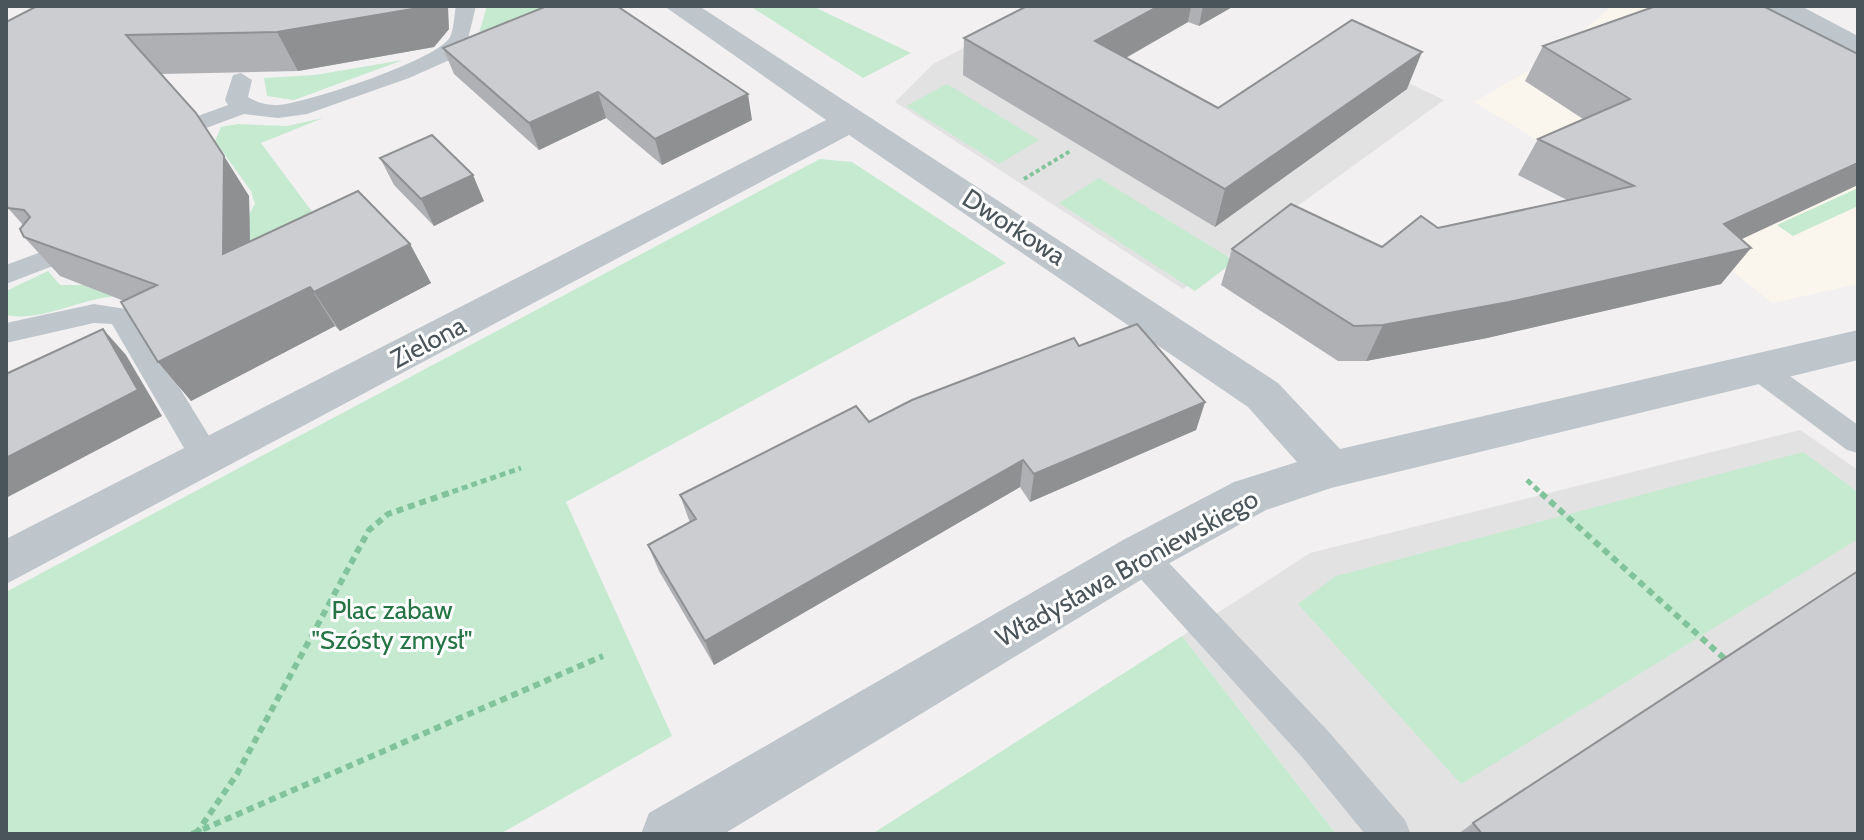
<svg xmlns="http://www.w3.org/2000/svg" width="1864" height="840" viewBox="0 0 1864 840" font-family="Cabin,sans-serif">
<rect width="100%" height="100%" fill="#f2f0f1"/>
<path fill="#faf5ed" d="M 1612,6 L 1684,6 L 1858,100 L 1858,284 L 1772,303 L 1668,219 L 1474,102 L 1553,56 Z"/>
<path fill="#e3e2e2" d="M 1010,24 L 1228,123 L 1340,50 L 1444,100 L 1183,289 L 895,102 L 933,64 Z
M 1800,430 L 1858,470 L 1858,834 L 1336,834 L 1182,636 L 1310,553 Z"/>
<path fill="#c5ead0" d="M 487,6 L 567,6 L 477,40 Z
M 750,6 L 812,6 L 911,53 L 863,78 Z
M 403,60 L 294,100 L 267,96 L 264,78 L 315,75 Z
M 947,84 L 1039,140 L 999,164 L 906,106 Z
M 323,118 L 261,143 L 316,217 L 126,296 C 85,294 45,323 6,315 L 6,291 L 48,271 L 60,285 L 101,285 L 249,214 L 255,204 L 251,191 L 215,141 L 221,127 L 238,124 L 287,126 Z
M 820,159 L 852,162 L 1006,263 L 566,502 L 672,736 L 500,834 L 6,834 L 6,592 Z
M 1099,178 L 1235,261 L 1195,291 L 1059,203 Z
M 1858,188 L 1858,206 L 1793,236 L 1777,225 Z
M 1803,452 L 1858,492 L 1858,539 L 1461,784 L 1298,604 L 1336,576 Z
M 1182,636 L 1336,834 L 872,834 Z"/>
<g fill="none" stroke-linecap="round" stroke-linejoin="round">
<path stroke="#81c49c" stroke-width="4" stroke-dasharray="4 3" stroke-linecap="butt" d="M 1024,179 L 1072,150"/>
<path stroke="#81c49c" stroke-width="5" stroke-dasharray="6 4" stroke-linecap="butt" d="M 1527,480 L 1543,495
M 443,495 L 521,468"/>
<path stroke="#81c49c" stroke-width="6" stroke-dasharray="7 5" stroke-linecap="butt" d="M 1541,493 L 1726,660
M 192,834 L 603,656
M 196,834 L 237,774 L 369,530 L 388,514 L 449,493"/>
<path fill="#bec6cb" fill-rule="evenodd" d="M 456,6 L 476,6 L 467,43 L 454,58 L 409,78 L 307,114 L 278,118 L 244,114 L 206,128 L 195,121 L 198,116 L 228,105 L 225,100 L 233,75 L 241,73 L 252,80 L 248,97 C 258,103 266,105 278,105 C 306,103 438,60 450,37 C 454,29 454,15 456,6 Z
M 49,249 L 58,252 L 62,258 L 58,264 L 6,284 L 6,265 Z
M 94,304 L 132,310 L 217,449 L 221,458 L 217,467 L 206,470 L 195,467 L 112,324 L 94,323 L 6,343 L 6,323 Z
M 1759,358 L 1769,361 L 1858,425 L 1858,453 L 1847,450 L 1749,377 L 1745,369 L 1749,361 Z
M 1140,541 L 1152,545 L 1328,731 L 1405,820 L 1411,834 L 1365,834 L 1302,757 L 1128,565 L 1123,555 L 1128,545 Z"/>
<path fill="#bec6cb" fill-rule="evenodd" d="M 664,6 L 699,6 L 1278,383 L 1340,449 L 1858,330 L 1858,360 L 1331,488 L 1266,510 L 1157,570 L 724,834 L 641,834 L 649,813 L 1123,540 L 1234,482 L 1297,462 L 1248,407 L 849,135 L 6,584 L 6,539 L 826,120 Z
M 1764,6 L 1801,6 L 1858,36 L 1858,58 L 1769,12 Z"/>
</g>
<path fill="#afb0b4" d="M 37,6 L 449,29 L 434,47 L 298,71 L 160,74 L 249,196 L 250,242 L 410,244 L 431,283 L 340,331 L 335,326 L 191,401 L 124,301 L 60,276 L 24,237 L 23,225 L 8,208 Z
M 1027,6 L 1234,6 L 1199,26 L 1188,22 L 1126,58 L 1218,108 L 1407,89 L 1215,227 L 963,75 L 964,38 Z
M 1656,6 L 1741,239 L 1721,284 L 1487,338 L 1366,361 L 1338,361 L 1221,285 L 1232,249 L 1382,247 L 1438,228 L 1567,200 L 1518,175 L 1538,139 L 1583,119 L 1525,81 L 1543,46 Z
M 443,48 L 752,120 L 662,165 L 606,118 L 539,150 L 454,74 Z
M 380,158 L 484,201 L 434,226 L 394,185 Z
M 1079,346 L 1205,402 L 1196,430 L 1030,502 L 1020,487 L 714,665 L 659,571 L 648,545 L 690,523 L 680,495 L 869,422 Z
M 1473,823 L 1858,834 L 1458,834 Z"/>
<path fill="#8e9092" d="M 420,6 L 448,6 L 449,29 L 434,47 L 298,71 L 277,32 Z
M 1159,6 L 1191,6 L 1188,22 L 1090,78 L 1095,41 Z
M 1203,6 L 1234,6 L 1199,26 Z
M 1422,52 L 1407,89 L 1215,227 L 1225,189 Z
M 598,92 L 606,118 L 539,150 L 529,123 Z
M 748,94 L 752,120 L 662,165 L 655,139 Z
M 224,156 L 249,196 L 251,294 L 223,254 Z
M 1858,163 L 1858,185 L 1697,260 L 1751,248 L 1721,284 L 1487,338 L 1366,361 L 1383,325 L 1724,224 Z
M 473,175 L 484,201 L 434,226 L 421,199 Z
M 410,244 L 431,283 L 340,331 L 314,292 Z
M 310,287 L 335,326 L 191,401 L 158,362 Z
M 103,329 L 126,355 L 162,416 L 6,498 L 6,458 Z
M 1205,402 L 1196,430 L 1030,502 L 1034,474 Z
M 1023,460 L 1020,487 L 714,665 L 705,641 Z"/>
<path fill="#cbcdd1" stroke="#8e9092" stroke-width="2" d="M 37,6 L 420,6 L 418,8 L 277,32 L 126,35 L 196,113 L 224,156 L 223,254 L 358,191 L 410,244 L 314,292 L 310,287 L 158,362 L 121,302 L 157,285 L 24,237 L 20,229 L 30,217 L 24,210 L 8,208 L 6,204 L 6,22 Z
M 547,6 L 617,6 L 748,94 L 655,139 L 598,92 L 529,123 L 443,48 Z
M 1027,6 L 1159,6 L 1095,41 L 1218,108 L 1352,20 L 1422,52 L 1225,189 L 964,38 Z
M 1656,6 L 1763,6 L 1858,54 L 1858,163 L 1724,224 L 1751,248 L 1509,302 L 1383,325 L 1354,326 L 1232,249 L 1291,204 L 1382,247 L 1421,216 L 1438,228 L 1634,186 L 1538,139 L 1630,99 L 1543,46 Z
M 432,135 L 473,175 L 421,199 L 380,158 Z
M 1137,324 L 1205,402 L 1034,474 L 1023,460 L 705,641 L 648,545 L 696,519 L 680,495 L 856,406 L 869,422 L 912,400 L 1074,338 L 1079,346 Z
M 103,329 L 138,390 L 6,458 L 6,374 Z
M 1858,571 L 1858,834 L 1482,834 L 1473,823 Z"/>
<g text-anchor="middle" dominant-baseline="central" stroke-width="6" stroke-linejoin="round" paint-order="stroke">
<g font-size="26" fill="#4a555b" stroke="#fff">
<text transform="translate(1014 227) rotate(33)">Dworkowa</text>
<text transform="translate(428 342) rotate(-28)">Zielona</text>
<text transform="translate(1127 568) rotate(-29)">Władysława Broniewskiego</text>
</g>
<g font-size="26" fill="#247444" stroke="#fff">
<text x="392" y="610">Plac zabaw<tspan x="392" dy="30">"Szósty zmysł"</tspan></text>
</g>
</g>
<rect width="1864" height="840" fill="none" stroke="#4a555b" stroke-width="16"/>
</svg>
